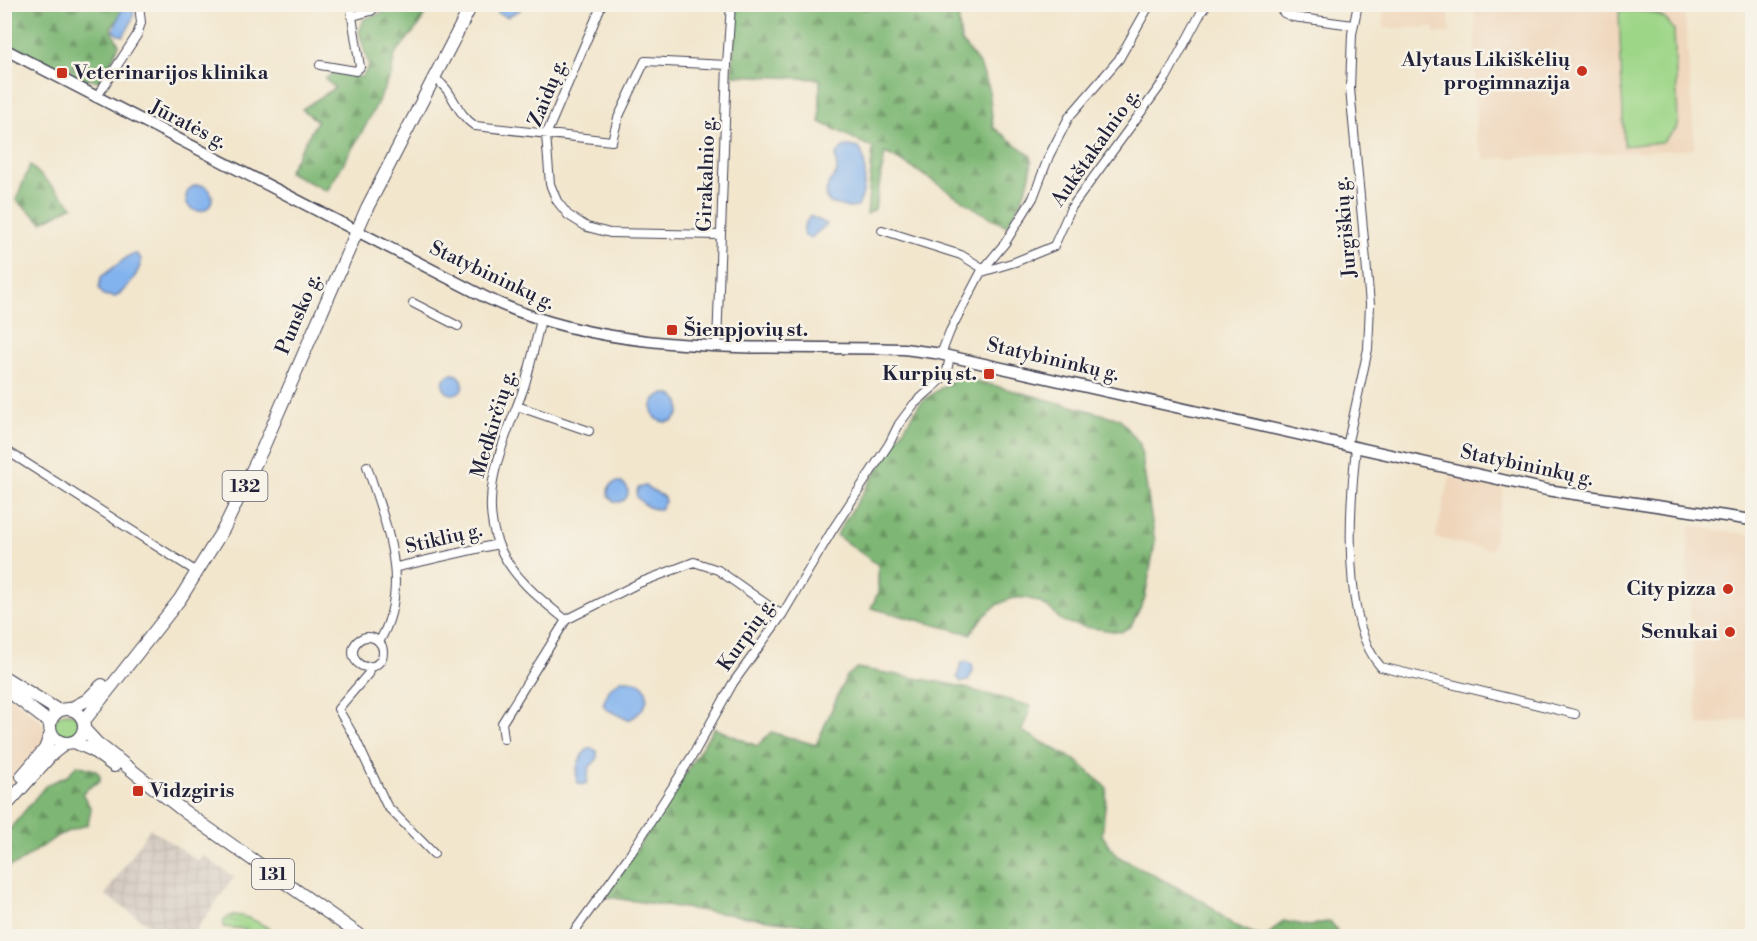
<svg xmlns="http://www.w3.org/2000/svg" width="1757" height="941" viewBox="0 0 1757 941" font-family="'Libre Bodoni',serif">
<defs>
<pattern id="industrial-grid" width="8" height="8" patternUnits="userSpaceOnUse" patternTransform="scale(1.5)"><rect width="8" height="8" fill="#cdc2b9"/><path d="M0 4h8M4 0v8" fill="none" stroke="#b0a6a0"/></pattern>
<pattern id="forest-firs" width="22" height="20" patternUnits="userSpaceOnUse" patternTransform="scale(1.5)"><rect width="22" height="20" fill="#7eb774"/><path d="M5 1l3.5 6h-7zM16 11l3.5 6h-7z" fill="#679460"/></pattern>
<pattern id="wetland-marsh" width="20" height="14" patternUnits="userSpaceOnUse" patternTransform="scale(1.5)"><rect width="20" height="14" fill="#9ed688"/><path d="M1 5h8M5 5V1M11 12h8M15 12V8" fill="none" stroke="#88b776"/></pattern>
</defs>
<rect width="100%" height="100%" fill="#f7f3e8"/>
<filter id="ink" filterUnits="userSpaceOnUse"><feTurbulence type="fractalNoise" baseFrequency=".0167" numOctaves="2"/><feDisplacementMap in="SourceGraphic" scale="12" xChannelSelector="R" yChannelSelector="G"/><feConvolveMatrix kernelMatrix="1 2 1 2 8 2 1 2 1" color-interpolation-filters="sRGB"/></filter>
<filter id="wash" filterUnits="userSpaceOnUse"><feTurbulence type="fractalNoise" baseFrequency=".008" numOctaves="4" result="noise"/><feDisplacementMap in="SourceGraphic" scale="24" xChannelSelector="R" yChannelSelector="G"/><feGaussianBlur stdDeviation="1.35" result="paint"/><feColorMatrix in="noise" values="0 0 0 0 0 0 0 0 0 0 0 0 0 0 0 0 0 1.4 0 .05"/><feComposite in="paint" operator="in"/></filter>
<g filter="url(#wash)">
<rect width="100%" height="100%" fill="#f2e6cd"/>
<path fill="#efd6bb" d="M 1383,5 L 1449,5 L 1450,33 L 1434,34 L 1434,27 L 1384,28 Z
M 1475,5 L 1684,5 L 1695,149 L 1485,159 L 1476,138 Z
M 1450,477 L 1504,489 L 1492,550 L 1435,538 Z
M 1690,526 L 1752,535 L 1752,719 L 1698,726 L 1687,569 Z
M 4,691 L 43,724 L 44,736 L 44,741 L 5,793 Z"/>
<path fill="url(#industrial-grid)" d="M 150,828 L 198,861 L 203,855 L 234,877 L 192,936 L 165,936 L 105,895 Z"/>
<path fill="#9ed688" stroke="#607c62" stroke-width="1.5" d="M 1619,11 C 1642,11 1661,8 1674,30 L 1678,121 L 1676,129 L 1662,142 L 1624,146 Z
M54 726a13 13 0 1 1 26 0a13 13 0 1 1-26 0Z"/>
<path fill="url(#forest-firs)" stroke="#506c58" stroke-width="1.5" d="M 4,5 L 123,5 L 122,13 L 111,28 L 119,45 L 107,70 L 99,81 L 67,77 L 20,51 L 5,37 Z
M 389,5 L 429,5 L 420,24 L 395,54 L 391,76 L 365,127 L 327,191 L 288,172 L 317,121 L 302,109 L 335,88 L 325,79 L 334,72 L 362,77 L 369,66 L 359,32 L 364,19 L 384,12 Z
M 736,5 L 957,5 L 961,41 L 980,65 L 989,88 L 993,127 L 1031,156 C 1034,181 1019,205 1007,226 C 964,206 928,173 885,153 L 875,209 L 867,214 L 873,148 L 820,122 L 820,79 L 732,75 Z
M 30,165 L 73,206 L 42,222 L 16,200 Z
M 958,376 L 1120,419 L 1140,444 L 1155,542 L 1145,598 L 1131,626 L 1121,632 C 1107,630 1071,627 1061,620 C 1057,617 1054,612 1051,610 C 1016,583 990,605 970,634 L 871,608 L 878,593 L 878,565 L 836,535 L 921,402 Z
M 857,668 L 950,684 L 1031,706 L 1022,731 L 1077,761 L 1107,788 L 1102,835 L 1117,856 L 1203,901 L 1232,924 L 1259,936 L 882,936 L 606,897 L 714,728 L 757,746 L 771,732 L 816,745 L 846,677 Z
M 77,765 L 95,770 L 100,775 L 100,780 L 82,793 L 91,809 L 88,824 L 59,835 L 17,864 L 5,867 L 5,835 L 46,785 L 67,776 Z
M 1283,921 L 1309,926 L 1330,921 L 1337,930 L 1335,936 L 1267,936 Z"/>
<path fill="url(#wetland-marsh)" stroke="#607c62" stroke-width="1.5" d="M 232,915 C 258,916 265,931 288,936 L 251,936 L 243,929 L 223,927 L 224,920 Z"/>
<path fill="#83b3ee" stroke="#526a94" stroke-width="1.5" d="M 123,5 L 134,5 C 135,17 130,26 123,36 L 117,34 L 114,30 Z
M 498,5 L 498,4 L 522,5 L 520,10 L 507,17 L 498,13 Z
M 848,146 L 859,148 C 869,161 865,193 858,207 L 849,208 L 830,203 L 825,196 L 829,182 L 837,173 L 836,155 L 843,147 Z
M186 198a13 13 0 1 1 26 0a13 13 0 1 1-26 0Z
M 810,216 L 827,224 L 811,238 L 804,236 L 804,226 Z
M 137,254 L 141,259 C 141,272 126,290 115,297 L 103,295 L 99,288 L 101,277 L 130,255 Z
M443 384a10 10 0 1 1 20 0a10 10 0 1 1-20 0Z
M652 408a14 14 0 1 1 28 0a14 14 0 1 1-28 0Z
M608 492a10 10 0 1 1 20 0a10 10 0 1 1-20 0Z
M 645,486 L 664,497 L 665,502 L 660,509 C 650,510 641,504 636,495 L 638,488 Z
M 965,661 L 972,664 L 973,671 L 968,681 L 961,682 L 957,677 L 961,664 Z
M 621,680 C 657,678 652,710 628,720 L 606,709 L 603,704 L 610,688 Z
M 590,748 L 597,751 L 597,759 L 589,768 L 587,783 L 581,785 L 577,782 C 575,770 579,754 590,748 Z"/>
</g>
<g filter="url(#ink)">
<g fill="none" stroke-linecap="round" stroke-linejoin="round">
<defs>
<path id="street" d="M 602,4 L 546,135 L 550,184 L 557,201 L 568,215 L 587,227 L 610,233 L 721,235
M 1276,4 L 1284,13 L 1293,17 L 1353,25
M 353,16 L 371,11 L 379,4
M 320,65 L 356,71 L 360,67 L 350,4
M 434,78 C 454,90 455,113 475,126 L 612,141 L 618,118 L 645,61 L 727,65
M 96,98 L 137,35 L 141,23 L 139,4
M 882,230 L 961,255 L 984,269
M 982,272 L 1015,262 L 1054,246 L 1071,208 L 1166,78 L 1202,11 L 1208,4
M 413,303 L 458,326
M 541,320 C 535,342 531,365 524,387 C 507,436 476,492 499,546 C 512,577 540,599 566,620
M 717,345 L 727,65 L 731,4
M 941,354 L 950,331 L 981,272 L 1005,243 L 1033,198 L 1049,156 L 1069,117 L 1119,59 L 1150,4
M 517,406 L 589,431
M 1347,446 L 1368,349 L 1370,304 L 1350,89 L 1352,34 L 1358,4
M 1356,448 C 1350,502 1341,624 1381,667 L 1575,714
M 4,449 L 197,572
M 367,466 C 385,523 413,585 379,642
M 397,567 L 498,544
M353 652a15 15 0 1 1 30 0a15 15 0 1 1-30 0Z
M 370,666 L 368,674 L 338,709 L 355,738 L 387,806 L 434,854
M 504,739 L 502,723 L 566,620 L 639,583 L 694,562 L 718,570 L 782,615
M 571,936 L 631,853 L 694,753 L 733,683 L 782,615 L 833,529 L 889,444 L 899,424 L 914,404 L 940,381 L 947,371 L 950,356"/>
<path id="secondary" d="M 4,49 L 485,297 C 612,359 766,345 904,349 L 935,353 L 1547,490 L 1752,520"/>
<path id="primary" d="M 4,677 L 59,711
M 4,688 L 50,723
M50 726a17 17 0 1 1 34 0a17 17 0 1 1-34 0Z
M 70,709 L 87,700 L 102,685
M 84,721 L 180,599 L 224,528 L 262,450 L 367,208 L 472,4
M 85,730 L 97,743 L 185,812 L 361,936
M 74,742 L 92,750 L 114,766
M 22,776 L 45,749 L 51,733
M 4,808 L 52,754 L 66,743"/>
</defs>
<use href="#street" stroke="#413f51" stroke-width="10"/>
<use href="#secondary" stroke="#413f51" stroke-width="13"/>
<use href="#primary" stroke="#413f51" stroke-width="14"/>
<use href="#street" stroke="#fff" stroke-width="8"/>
<use href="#secondary" stroke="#fff" stroke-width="10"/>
<use href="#primary" stroke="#fff" stroke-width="12"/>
</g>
</g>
<g fill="#c8321e" stroke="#f7f3e8" stroke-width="2">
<circle cx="1582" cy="71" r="6"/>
<rect x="56" y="67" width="12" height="12" rx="3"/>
<rect x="666" y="324" width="12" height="12" rx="3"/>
<rect x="983" y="368" width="12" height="12" rx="3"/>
<circle cx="1728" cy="589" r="6"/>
<circle cx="1730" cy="632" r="6"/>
<rect x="132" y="785" width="12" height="12" rx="3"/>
</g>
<g text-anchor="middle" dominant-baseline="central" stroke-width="5" stroke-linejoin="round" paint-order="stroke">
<g fill="#f7f3e8" stroke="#62616f" stroke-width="1.5">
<rect x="222.5" y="471" width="45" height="30" rx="4.5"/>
<rect x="252" y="859" width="42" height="30" rx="4.5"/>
</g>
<g font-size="18" font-weight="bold" fill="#22223b">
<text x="245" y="486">132</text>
<text x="273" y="874">131</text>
</g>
<g font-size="20" font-weight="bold" fill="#22223b" stroke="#f7f3e8" text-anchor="end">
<text x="1570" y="60">Alytaus Likiškėlių<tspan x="1570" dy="23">progimnazija</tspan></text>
<text x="74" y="73" text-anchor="start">Veterinarijos klinika</text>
<text x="684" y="330" text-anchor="start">Šienpjovių st.</text>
<text x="977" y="374">Kurpių st.</text>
<text x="1716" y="589">City pizza</text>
<text x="1718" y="632">Senukai</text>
<text x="150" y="791" text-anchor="start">Vidzgiris</text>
</g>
<g font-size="20" fill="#22223b" stroke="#f7f3e8">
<text transform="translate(548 93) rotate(-68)">Zaidų g.</text>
<text transform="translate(188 125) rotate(27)">Jūratės g.</text>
<text transform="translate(1096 148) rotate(-55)">Aukštakalnio g.</text>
<text transform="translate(707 174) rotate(-88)">Girakalnio g.</text>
<text transform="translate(1346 227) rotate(-95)">Jurgiškių g.</text>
<text transform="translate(492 276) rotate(25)">Statybininkų g.</text>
<text transform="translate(299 314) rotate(-67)">Punsko g.</text>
<text transform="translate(1053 360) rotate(13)">Statybininkų g.</text>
<text transform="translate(494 424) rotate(-73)">Medkirčių g.</text>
<text transform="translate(1527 466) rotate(12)">Statybininkų g.</text>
<text transform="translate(444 539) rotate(-13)">Stiklių g.</text>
<text transform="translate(747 635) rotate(-55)">Kurpių g.</text>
</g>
</g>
<rect width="1757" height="941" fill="none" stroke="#f7f3e8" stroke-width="24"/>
</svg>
